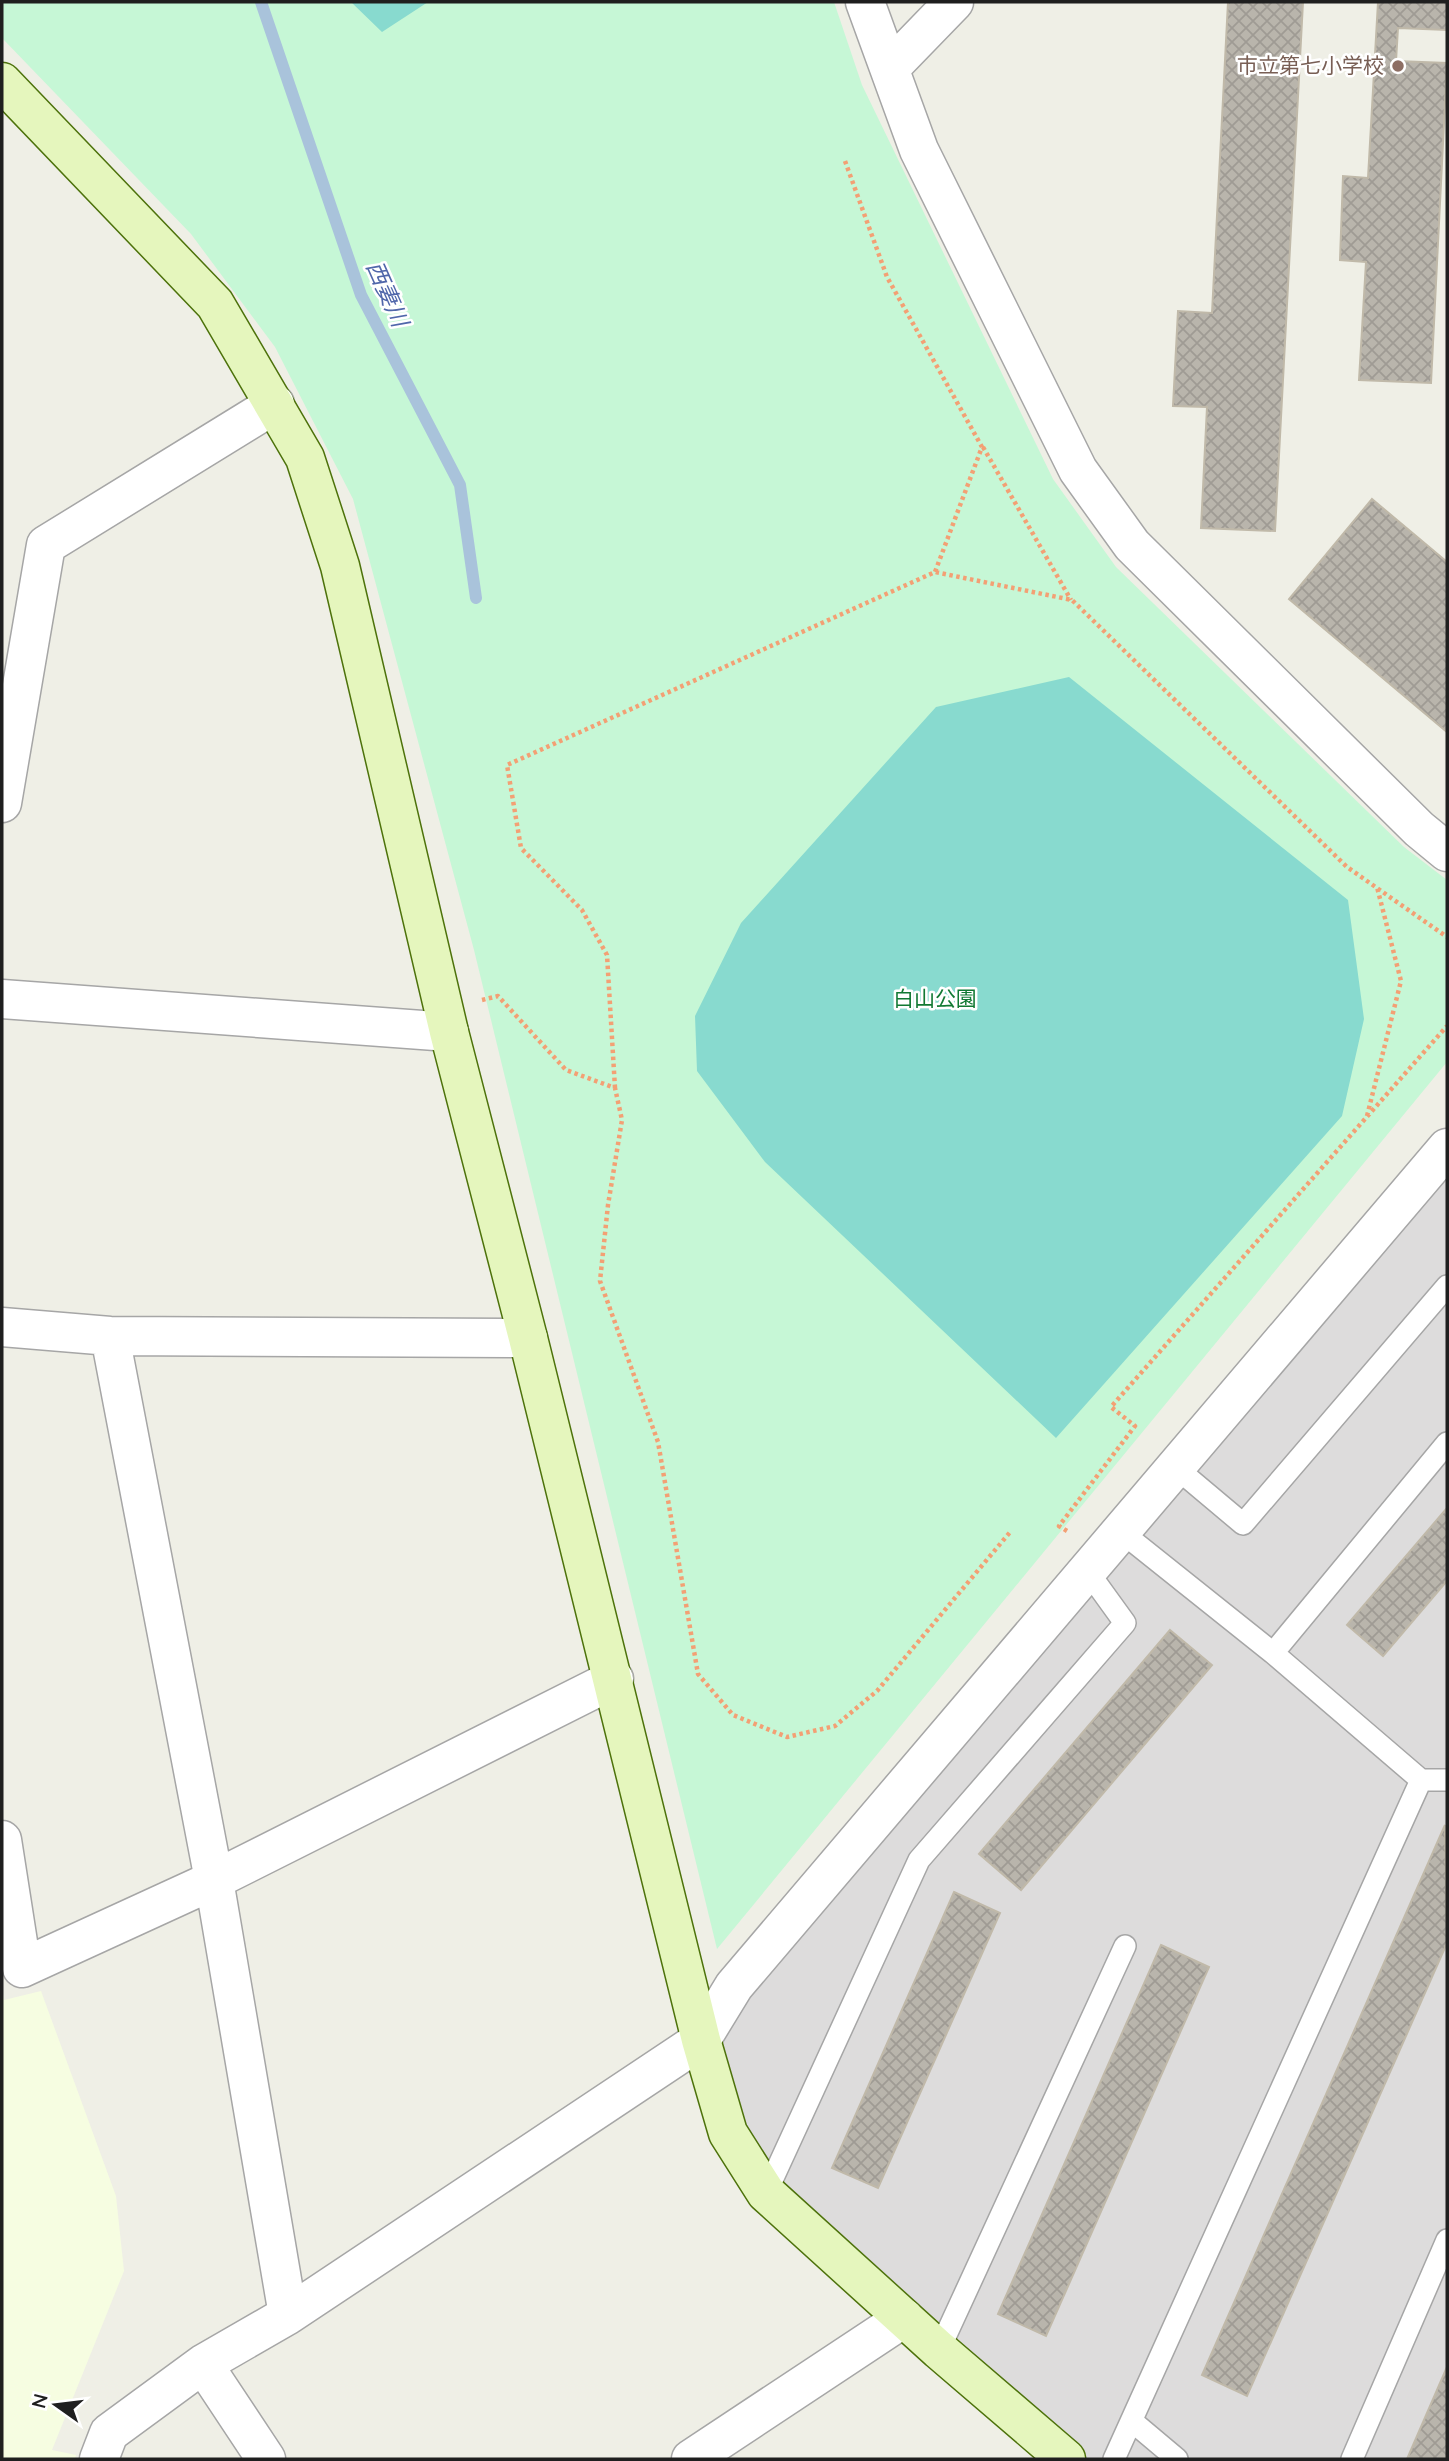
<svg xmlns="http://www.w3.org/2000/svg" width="1449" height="2461" viewBox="0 0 1449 2461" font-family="'Nunito Sans','Noto Sans JP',sans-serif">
<defs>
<pattern id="building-cross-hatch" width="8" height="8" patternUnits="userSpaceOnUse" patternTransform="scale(1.75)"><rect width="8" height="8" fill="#b9b5ac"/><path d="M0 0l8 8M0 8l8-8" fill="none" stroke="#9f9b94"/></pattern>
</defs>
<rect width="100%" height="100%" fill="#efefe6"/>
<path fill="#dddcdc" d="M 1447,1148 L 1447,2459 L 1066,2459 L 766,2193 L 702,2040 Z"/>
<path fill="#f6fde1" d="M 2,1988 L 4,2000 L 41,1991 L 116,2196 L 124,2271 L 52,2450 L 76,2455 L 75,2459 L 2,2459 Z"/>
<path fill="#c6f7d6" d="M 2,2 L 834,2 L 862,85 L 1053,479 L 1116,567 L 1404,847 L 1447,880 L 1447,1062 L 717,1949 L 474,950 L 353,499 L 275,347 L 191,234 L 2,38 Z"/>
<path fill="#88dacf" d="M 351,2 L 428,2 L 382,32 Z
M 1069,677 L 1348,900 L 1364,1019 L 1342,1116 L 1056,1438 L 765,1162 L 697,1071 L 695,1016 L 741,923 L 936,707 Z"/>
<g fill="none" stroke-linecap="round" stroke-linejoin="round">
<path stroke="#a9c3db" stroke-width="12" d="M 261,2 L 361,295 L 460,485 L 476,598"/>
</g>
<path fill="url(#building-cross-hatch)" stroke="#c0b9a9" stroke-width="2" d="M 1228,2 L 1303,2 L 1275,531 L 1201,528 L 1207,407 L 1173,406 L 1178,311 L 1212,313 Z
M 1378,2 L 1447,2 L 1447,30 L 1398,28 L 1396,61 L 1447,63 L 1431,383 L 1359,380 L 1366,262 L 1340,260 L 1343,176 L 1368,178 Z
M 1372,499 L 1447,562 L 1447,732 L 1289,599 Z
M 1447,1508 L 1447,1581 L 1383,1656 L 1347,1625 Z
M 1170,1630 L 1212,1665 L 1021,1890 L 979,1854 Z
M 1445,1825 L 1447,1943 L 1247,2396 L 1202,2375 Z
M 954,1892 L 1000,1913 L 878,2188 L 832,2168 Z
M 1161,1945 L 1209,1967 L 1046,2336 L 998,2314 Z
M 1447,2367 L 1447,2459 L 1407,2459 Z"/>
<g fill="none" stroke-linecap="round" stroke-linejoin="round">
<defs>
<path id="lane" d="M 1174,1466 L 1243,1524 L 1447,1286
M 1119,1530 L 1273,1653 L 1421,1780 L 1447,1780
M 1273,1653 L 1447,1443
M 766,2193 L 919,1860 L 1125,1623 L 1086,1569
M 939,2350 L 1125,1946
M 1133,2422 L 1177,2459
M 1114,2459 L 1421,1780
M 1352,2459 L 1447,2240"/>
<path id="street" d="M 865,2 L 919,150 L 1078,470 L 1132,545 L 1419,829 L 1447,852
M 890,68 L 954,2
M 2,803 L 46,545 L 275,404
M 2,999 L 449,1032
M 2,1327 L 110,1336 L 528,1338
M 110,1336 L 214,1880 L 288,2315
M 2,1840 L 22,1968 L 214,1880 L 614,1679
M 99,2459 L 109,2433 L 203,2364
M 266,2459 L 203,2364 L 288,2315 L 701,2040 L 734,1986 L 1447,1148
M 691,2459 L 904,2318"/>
<path id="secondary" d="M 2,82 L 215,304 L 305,458 L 340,566 L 449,1032 L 528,1338 L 701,2040 L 728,2133 L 766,2193 L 939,2350 L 1066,2459"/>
</defs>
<use href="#lane" stroke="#a6a6a6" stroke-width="24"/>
<use href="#street" stroke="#a6a6a6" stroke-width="41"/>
<use href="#secondary" stroke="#4d720b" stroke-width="41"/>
<path stroke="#f3a074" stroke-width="4.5" stroke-dasharray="3.5 3.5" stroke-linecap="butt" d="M 845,161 L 887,277 L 982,447 L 935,572
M 983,447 L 1071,600
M 482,1000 L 498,996 L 566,1070 L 615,1088 L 622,1120 L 608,1205 L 600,1281 L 658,1442 L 698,1674 L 733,1715 L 787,1737 L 835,1726 L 877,1691 L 1011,1531
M 615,1088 L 607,955 L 582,910 L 521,848 L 507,765 L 935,572 L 1072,600 L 1347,867 L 1447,937
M 1367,1116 L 1401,981 L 1377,887
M 1067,1531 L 1059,1526 L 1135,1426 L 1111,1407 L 1447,1026"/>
<use href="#lane" stroke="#fff" stroke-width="21"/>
<use href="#street" stroke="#fff" stroke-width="38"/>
<use href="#secondary" stroke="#e5f6bd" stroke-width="38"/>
</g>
<circle fill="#8d6e63" stroke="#fff" stroke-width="2.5" cx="1398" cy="66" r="7"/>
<g text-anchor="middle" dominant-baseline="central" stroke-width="5" stroke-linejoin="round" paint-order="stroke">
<g font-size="21" fill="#785e54" stroke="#fff" text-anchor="end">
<text x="1384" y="66">市立第七小学校</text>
</g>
<g font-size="21" fill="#117933" stroke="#fff">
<text x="935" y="999">白山公園</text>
</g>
<g font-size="23" font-style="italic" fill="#5067aa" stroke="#fff">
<text transform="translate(387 294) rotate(66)">西妻川</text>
</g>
</g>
<rect width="1449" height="2461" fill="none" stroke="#1f1f1f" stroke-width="7"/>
<g transform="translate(56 2405) rotate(284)" stroke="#ffffff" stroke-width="5" paint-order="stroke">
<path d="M0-5L12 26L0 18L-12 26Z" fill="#1f1f1f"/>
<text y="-10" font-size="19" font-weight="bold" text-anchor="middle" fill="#1f1f1f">N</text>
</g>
</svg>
